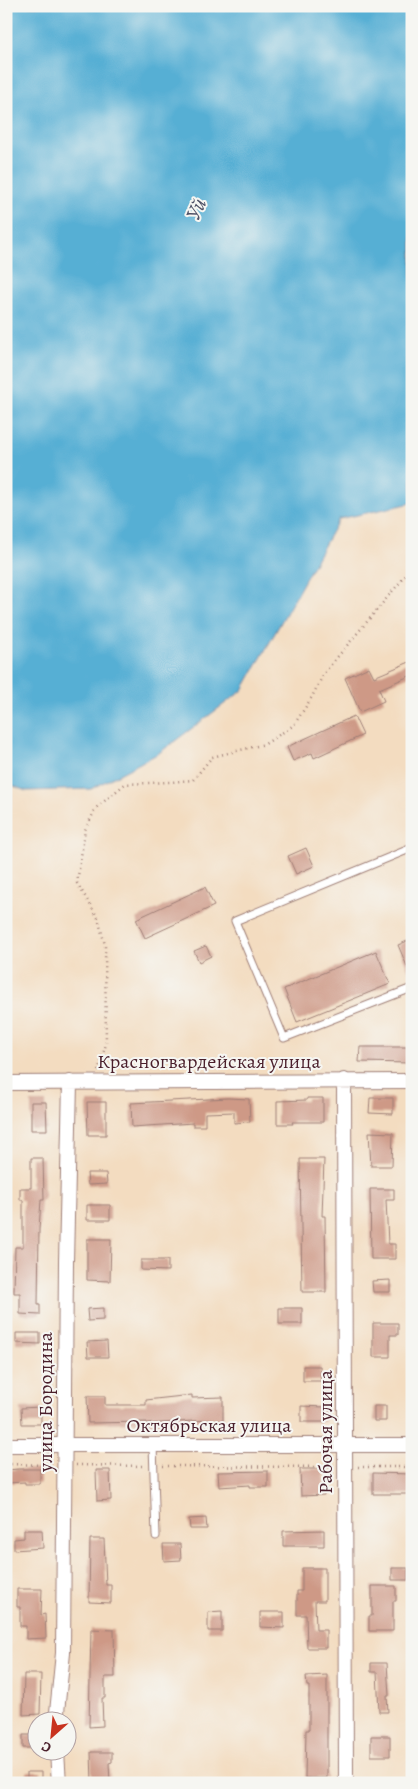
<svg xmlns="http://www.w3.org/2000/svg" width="418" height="1789" viewBox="0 0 418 1789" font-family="Alegreya,serif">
<rect width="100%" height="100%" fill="#f6f6f2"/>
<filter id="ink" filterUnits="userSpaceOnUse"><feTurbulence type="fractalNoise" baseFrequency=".02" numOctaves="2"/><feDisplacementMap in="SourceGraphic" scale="10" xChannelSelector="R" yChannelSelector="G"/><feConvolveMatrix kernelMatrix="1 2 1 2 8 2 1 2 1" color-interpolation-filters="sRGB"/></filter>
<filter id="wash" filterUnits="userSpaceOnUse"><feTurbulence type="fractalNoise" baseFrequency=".0096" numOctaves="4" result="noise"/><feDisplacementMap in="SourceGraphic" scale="20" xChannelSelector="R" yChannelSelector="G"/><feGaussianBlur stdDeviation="1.12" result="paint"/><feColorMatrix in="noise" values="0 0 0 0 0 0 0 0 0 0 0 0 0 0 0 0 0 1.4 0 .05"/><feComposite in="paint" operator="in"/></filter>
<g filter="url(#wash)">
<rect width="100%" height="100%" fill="#f3dcc0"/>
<path fill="#56afd4" stroke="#506780" d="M 6,6 L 412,6 L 412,503 L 339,519 L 243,690 L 159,753 L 91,789 L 26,791 L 6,783 Z"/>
<g id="blocks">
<path fill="#ce9986" d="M 412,661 L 412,675 L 379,689 L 384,701 L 360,712 L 345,678 L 369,667 L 374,677 Z
M 354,716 L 363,735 L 314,758 L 312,753 L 293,761 L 287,747 Z
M 306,848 L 314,866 L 296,874 L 288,856 Z
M 205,887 L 214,906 L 145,938 L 136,919 Z
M 412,939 L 412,978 L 398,945 Z
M 206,946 L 211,956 L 199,962 L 194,951 Z
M 376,951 L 390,984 L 297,1022 L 284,989 Z
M 360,1047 L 412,1047 L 412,1063 L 359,1062 Z
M 228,1098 L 249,1099 L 250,1122 L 234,1123 L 234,1112 L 205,1113 L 205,1126 L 193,1126 L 193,1123 L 132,1127 L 131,1103 Z
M 307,1098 L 323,1098 L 323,1122 L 292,1122 L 293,1124 L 277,1124 L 277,1101 L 307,1100 Z
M 370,1098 L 393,1098 L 393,1114 L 369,1113 Z
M 31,1102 L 46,1102 L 47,1130 L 31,1130 Z
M 87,1102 L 106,1102 L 106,1135 L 88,1135 Z
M 369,1132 L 393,1133 L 392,1166 L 371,1166 Z
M 31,1158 L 43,1158 L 44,1200 L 41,1200 L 39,1229 L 38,1305 L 40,1305 L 40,1315 L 20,1314 L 20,1293 L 14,1293 L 15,1247 L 23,1247 L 23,1200 L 20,1200 L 20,1188 L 31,1188 Z
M 300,1159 L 324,1159 L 322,1216 L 325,1216 L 326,1292 L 302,1292 Z
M 87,1173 L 106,1173 L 107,1184 L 88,1185 Z
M 370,1189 L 394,1189 L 394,1200 L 386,1200 L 388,1244 L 395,1244 L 395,1259 L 371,1259 Z
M 87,1205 L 110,1205 L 110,1220 L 87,1220 Z
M 87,1239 L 111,1239 L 110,1281 L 87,1280 Z
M 141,1260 L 168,1260 L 168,1271 L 141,1270 Z
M 390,1280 L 390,1292 L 373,1292 L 372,1281 Z
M 103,1308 L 103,1320 L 88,1321 L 87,1309 Z
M 279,1308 L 302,1308 L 302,1324 L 279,1324 Z
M 373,1323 L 398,1323 L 398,1335 L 390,1335 L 390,1357 L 373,1357 Z
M 16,1333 L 40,1333 L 40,1344 L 16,1343 Z
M 107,1341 L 108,1357 L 88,1357 L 87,1342 Z
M 303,1366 L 320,1366 L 321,1381 L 303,1381 Z
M 192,1395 L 192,1398 L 223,1397 L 223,1421 L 208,1420 L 147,1424 L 147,1422 L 88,1423 L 87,1396 L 105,1396 L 105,1405 L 146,1405 L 146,1400 Z
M 301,1406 L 325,1407 L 325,1422 L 301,1422 Z
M 374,1406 L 386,1406 L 386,1421 L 374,1421 Z
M 41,1407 L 41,1424 L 22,1424 L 21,1408 Z
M 19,1469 L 40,1469 L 40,1484 L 25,1484 L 25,1482 L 6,1483 L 6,1470 Z
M 300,1469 L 324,1469 L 324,1495 L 301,1496 Z
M 96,1470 L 110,1470 L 111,1500 L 97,1501 Z
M 268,1471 L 268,1487 L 250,1487 L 250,1485 L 219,1487 L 218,1472 Z
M 373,1473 L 412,1474 L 412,1494 L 373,1494 Z
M 206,1518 L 207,1529 L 190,1529 L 189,1519 Z
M 24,1530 L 42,1530 L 43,1548 L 14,1550 L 14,1539 L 24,1538 Z
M 324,1530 L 324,1546 L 283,1546 L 283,1531 Z
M 90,1539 L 104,1539 L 106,1585 L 111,1585 L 111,1603 L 89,1602 Z
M 163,1544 L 180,1544 L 181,1560 L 164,1561 Z
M 302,1568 L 325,1568 L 325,1601 L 315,1601 L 316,1630 L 326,1630 L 326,1648 L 307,1648 L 306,1615 L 297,1615 L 297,1591 L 302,1591 Z
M 392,1568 L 408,1568 L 408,1580 L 392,1580 Z
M 372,1586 L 396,1586 L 396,1601 L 393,1601 L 393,1631 L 369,1631 L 369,1616 L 372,1616 Z
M 17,1589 L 42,1589 L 41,1615 L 45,1614 L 46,1638 L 26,1639 L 26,1626 L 20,1626 L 20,1607 L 17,1607 Z
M 222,1611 L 222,1631 L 208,1631 L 208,1612 Z
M 260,1612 L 284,1612 L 284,1628 L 260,1627 Z
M 91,1629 L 114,1630 L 115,1677 L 105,1677 L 105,1698 L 102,1698 L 103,1726 L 89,1727 Z
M 371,1663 L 387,1663 L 389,1696 L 387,1696 L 388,1712 L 379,1712 L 377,1672 L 371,1672 Z
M 24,1674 L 41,1674 L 40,1714 L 23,1715 Z
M 327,1675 L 327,1778 L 305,1778 L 306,1730 L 309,1730 L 309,1686 L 307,1686 L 306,1676 Z
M 23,1735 L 38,1735 L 38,1748 L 23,1748 Z
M 371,1736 L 390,1736 L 390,1756 L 371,1756 Z
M 91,1752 L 112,1752 L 112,1762 L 109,1763 L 110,1783 L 92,1783 Z
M 27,1772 L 41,1772 L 41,1783 L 27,1783 Z"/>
</g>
</g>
<g filter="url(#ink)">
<use href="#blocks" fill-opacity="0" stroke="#9e7e76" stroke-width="1"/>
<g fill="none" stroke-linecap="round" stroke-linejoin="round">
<defs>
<path id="lane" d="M 412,848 L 235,921 L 284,1038 L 412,988
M 153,1445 L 156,1536"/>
<path id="street" d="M 344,1080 L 346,1783
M 6,1083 L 412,1081
M 6,1445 L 412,1445
M 56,1722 L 63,1653 L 66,1262 L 70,1082
M 57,1752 L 59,1783"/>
</defs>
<use href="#lane" stroke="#9e7e76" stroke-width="9"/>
<use href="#street" stroke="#9e7e76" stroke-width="16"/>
<path stroke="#9e7e76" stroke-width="2.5" stroke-dasharray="1 4" stroke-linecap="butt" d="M 98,1071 L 106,1044 L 105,945 L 98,918 L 77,883 L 85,830 L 96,808 L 125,784 L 170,782 L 193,780 L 212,757 L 265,744 L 294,725 L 312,697 L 324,673 L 412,568
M 6,1464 L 53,1465
M 76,1465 L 145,1466
M 163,1466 L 333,1467
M 358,1467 L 412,1467"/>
<use href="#lane" stroke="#fff" stroke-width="7"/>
<use href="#street" stroke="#fff" stroke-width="14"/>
</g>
</g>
<g text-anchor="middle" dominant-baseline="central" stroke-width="4" stroke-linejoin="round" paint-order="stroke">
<g font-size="20" fill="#4a1f2b" stroke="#f6f6f2">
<text x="209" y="1061">Красногвардейская улица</text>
<text transform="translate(45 1402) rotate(-90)">улица Бородина</text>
<text x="209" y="1425">Октябрьская улица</text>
<text transform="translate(325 1432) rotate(-90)">Рабочая улица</text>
</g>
<g font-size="21" font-style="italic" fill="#4e5166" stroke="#f6f6f2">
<text transform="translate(196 209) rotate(-66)">Уй</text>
</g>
</g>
<rect width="418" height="1789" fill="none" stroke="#f6f6f2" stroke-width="25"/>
<g transform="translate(52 1736) rotate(207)"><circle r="24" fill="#f6f6f2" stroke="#b1a0a2"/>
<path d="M0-4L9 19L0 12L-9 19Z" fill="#c8321e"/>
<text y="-8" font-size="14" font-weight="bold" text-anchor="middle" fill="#4a1f2b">С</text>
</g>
</svg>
